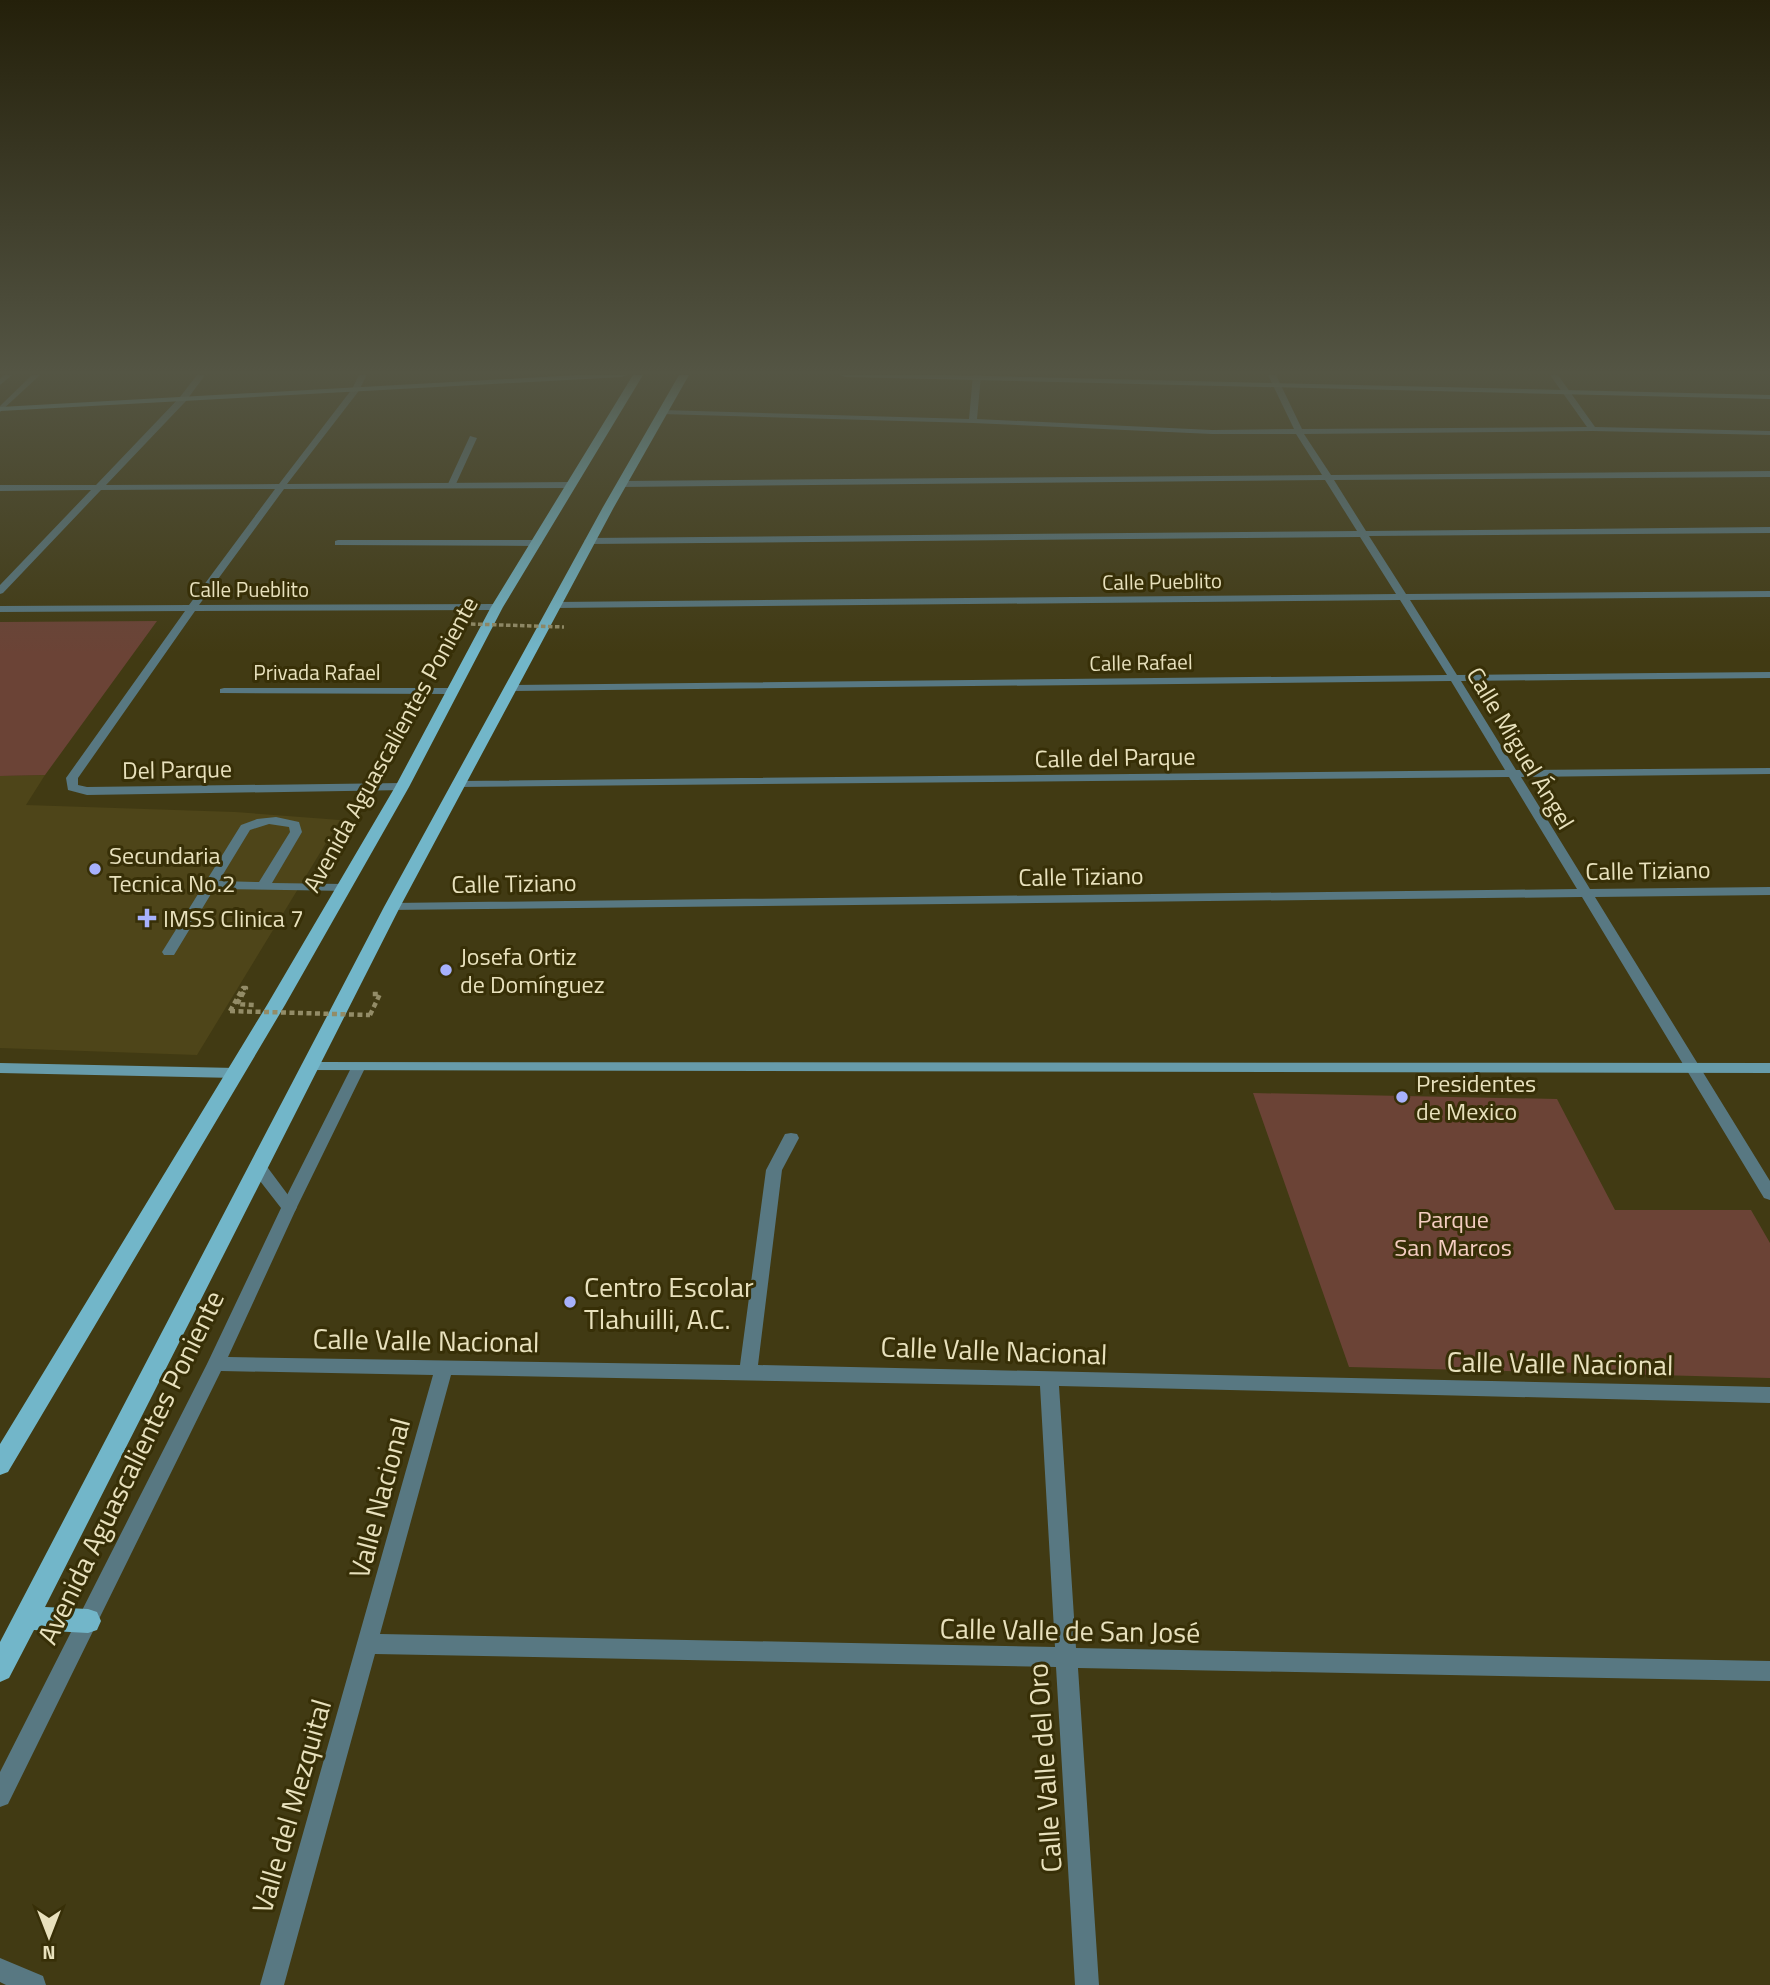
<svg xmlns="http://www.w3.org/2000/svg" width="1770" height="1985" viewBox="0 0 1770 1985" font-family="'Titillium Web',sans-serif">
<rect width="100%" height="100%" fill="#413a13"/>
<path fill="#4e4519" d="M 45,775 L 26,805 L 235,812 L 340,820 L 197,1055 L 0,1048 L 0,776 Z"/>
<path fill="#6b4336" d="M 157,621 L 45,775 L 0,776 L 0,622 Z
M 1253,1093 L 1557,1099 L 1615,1210 L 1751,1210 L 1770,1243 L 1770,1378 L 1349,1367 Z"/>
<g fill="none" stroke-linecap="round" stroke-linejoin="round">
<path stroke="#938c67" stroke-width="4.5" stroke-dasharray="5 3.5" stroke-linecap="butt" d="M 230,1011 L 243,988 L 246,988 L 237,1004 L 254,1005
M 370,1015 L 380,994 L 372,994"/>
<path fill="#587882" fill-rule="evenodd" d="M 470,436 L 477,438 L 455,486 L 448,488 L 447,486 Z
M 276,817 L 299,822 L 302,832 L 272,883 L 344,884 L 349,885 L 350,888 L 349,891 L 214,889 L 174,955 L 164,955 L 162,952 L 241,825 L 257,819 ZM 269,824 L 289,827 L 290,832 L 259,882 L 219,881 L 250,830 Z
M 358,1063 L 365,1068 L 297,1207 L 295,1211 L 283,1211 L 281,1207 L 351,1068 Z"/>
<path fill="#587882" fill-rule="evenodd" d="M 4,375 L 12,375 L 0,385 L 0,379 Z
M 32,375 L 40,375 L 0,412 L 0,406 Z
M 197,375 L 205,375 L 186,401 L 106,485 L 279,484 L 352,389 L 359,375 L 367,375 L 358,392 L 287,484 L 570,482 L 574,485 L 570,488 L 284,489 L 199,605 L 497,604 L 502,607 L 497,610 L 195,611 L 78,778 L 78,785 L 87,787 L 402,783 L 406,784 L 406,790 L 87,795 L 68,790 L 66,778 L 185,611 L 0,612 L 0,606 L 189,605 L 275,489 L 101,490 L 3,593 L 0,594 L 0,585 L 91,490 L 0,491 L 0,485 L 96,485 L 180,397 Z
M 973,375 L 981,375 L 977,419 L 1212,430 L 1294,429 L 1268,375 L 1276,375 L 1302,429 L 1587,427 L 1550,375 L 1558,375 L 1595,427 L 1770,431 L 1770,435 L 1593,431 L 1304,434 L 1331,475 L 1770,471 L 1770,477 L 1334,480 L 1366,531 L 1770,527 L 1770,533 L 1369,536 L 1406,594 L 1770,591 L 1770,597 L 1410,600 L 1457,675 L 1770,672 L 1770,678 L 1461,681 L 1516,770 L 1770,768 L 1770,774 L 1521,777 L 1590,889 L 1770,887 L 1770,895 L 1595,897 L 1770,1181 L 1770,1200 L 1764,1198 L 1582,897 L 387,910 L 385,907 L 387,904 L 392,903 L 1577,889 L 1509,777 L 457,787 L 455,785 L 461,781 L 1505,770 L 1451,681 L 513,691 L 508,688 L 513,685 L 1447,675 L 1400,600 L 555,608 L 550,605 L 555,602 L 1396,594 L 1360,537 L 589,544 L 584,541 L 589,538 L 1357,531 L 1325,480 L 621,487 L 617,484 L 621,481 L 1322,475 L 1296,434 L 1212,434 L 973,423 L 662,414 L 658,412 L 662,410 L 969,419 Z
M 338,540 L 537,540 L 542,543 L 537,546 L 335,545 L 335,541 Z
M 224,688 L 452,688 L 457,691 L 452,694 L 220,693 L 220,689 Z
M 791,1133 L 797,1134 L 799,1138 L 782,1170 L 758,1365 L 1770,1387 L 1770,1403 L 1059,1386 L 1076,1648 L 1770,1661 L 1770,1681 L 1078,1668 L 1099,1985 L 1075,1985 L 1056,1667 L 375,1654 L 284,1985 L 260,1985 L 433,1375 L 221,1371 L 8,1804 L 0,1807 L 0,1772 L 207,1364 L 281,1208 L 253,1172 L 251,1168 L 253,1164 L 265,1164 L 297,1207 L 228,1357 L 740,1365 L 766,1170 L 785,1134 ZM 451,1375 L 1040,1386 L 1055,1647 L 380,1634 Z
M 0,1958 L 43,1976 L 46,1985 L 6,1985 L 0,1982 Z"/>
<path fill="#679baa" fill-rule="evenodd" d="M 578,375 L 626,375 L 622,377 L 0,411 L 0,407 Z
M 841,375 L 945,375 L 1770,395 L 1770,399 L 845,377 Z
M 310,1062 L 1770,1063 L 1770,1073 L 305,1070 L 303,1067 Z
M 0,1063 L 236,1068 L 243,1073 L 236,1078 L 0,1073 Z"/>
<path fill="#72b6c9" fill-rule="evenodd" d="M 633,375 L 643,375 L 503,607 L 409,787 L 285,1005 L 8,1472 L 0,1475 L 0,1444 L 267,1005 L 395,787 L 491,607 Z
M 679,375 L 689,375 L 614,507 L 400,907 L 45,1607 L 88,1609 L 97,1612 L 101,1621 L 97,1630 L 88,1633 L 34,1630 L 9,1678 L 0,1682 L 0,1642 L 384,907 L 603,507 Z"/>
<path stroke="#938c67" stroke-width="3.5" stroke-dasharray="4.5 2.5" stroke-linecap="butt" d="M 471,624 L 564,627"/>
<path stroke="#938c67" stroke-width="4.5" stroke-dasharray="5 3.5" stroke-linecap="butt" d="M 230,1011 L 370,1015"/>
</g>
<linearGradient id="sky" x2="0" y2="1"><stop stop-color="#24200a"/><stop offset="0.57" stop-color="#545544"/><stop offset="1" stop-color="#545544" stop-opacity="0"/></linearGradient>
<rect width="1770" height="653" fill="url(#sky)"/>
<g fill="#a7b1fc" stroke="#372f07" stroke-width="2.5">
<circle cx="95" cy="869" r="7"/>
<path d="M143.5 907.5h7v7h7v7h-7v7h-7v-7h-7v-7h7z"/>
<circle cx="446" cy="970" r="7"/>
<circle cx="1402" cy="1097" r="7"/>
<circle cx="570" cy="1302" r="7"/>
</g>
<g text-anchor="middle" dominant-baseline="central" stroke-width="6" stroke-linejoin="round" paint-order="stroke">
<g font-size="21" fill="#e8e1bd" stroke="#372f07">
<text transform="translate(1162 581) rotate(-1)">Calle Pueblito</text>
<text x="249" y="589">Calle Pueblito</text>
<text transform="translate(1141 662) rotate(-1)">Calle Rafael</text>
<text x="317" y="672">Privada Rafael</text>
</g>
<g font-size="24" fill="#e8e1bd" stroke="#372f07">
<text transform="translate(390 744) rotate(-61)">Avenida Aguascalientes Poniente</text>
<text transform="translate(1521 748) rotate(59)">Calle Miguel Ángel</text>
<text transform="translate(1115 757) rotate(-1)">Calle del Parque</text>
<text transform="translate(177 769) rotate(-1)">Del Parque</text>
<text transform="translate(1648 870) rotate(-1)">Calle Tiziano</text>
<text transform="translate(1081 876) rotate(-1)">Calle Tiziano</text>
<text transform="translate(514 883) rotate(-1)">Calle Tiziano</text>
</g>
<g font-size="24" fill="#e8e1bd" stroke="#372f07" text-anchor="start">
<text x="109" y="855">Secundaria<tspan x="109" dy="28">Tecnica No.2</tspan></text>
<text x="163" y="918">IMSS Clinica 7</text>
<text x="460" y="956">Josefa Ortiz<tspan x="460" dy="28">de Domínguez</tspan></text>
<text x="1416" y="1083">Presidentes<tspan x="1416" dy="28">de Mexico</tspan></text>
</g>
<g font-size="24" fill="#f4cdc1" stroke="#372f07">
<text x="1453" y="1219">Parque<tspan x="1453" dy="28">San Marcos</tspan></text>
</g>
<g font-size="28" fill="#e8e1bd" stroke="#372f07" text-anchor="start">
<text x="584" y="1286">Centro Escolar<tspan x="584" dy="32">Tlahuilli, A.C.</tspan></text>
</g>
<g font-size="28" fill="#e8e1bd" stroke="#372f07">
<text transform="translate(426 1340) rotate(1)">Calle Valle Nacional</text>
<text transform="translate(994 1350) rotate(2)">Calle Valle Nacional</text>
<text transform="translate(1560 1363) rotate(1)">Calle Valle Nacional</text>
<text transform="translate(130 1467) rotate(-64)">Avenida Aguascalientes Poniente</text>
<text transform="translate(379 1498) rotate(-75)">Valle Nacional</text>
<text transform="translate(1070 1630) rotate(1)">Calle Valle de San José</text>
<text transform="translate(1044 1768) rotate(-94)">Calle Valle del Oro</text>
<text transform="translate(291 1806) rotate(-74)">Valle del Mezquital</text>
</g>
</g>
<g transform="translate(49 1936) rotate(180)" stroke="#372f07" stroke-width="5" paint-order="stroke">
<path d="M0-5L12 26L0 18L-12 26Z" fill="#e8e1bd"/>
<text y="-10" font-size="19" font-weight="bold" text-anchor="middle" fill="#e8e1bd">N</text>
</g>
</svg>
